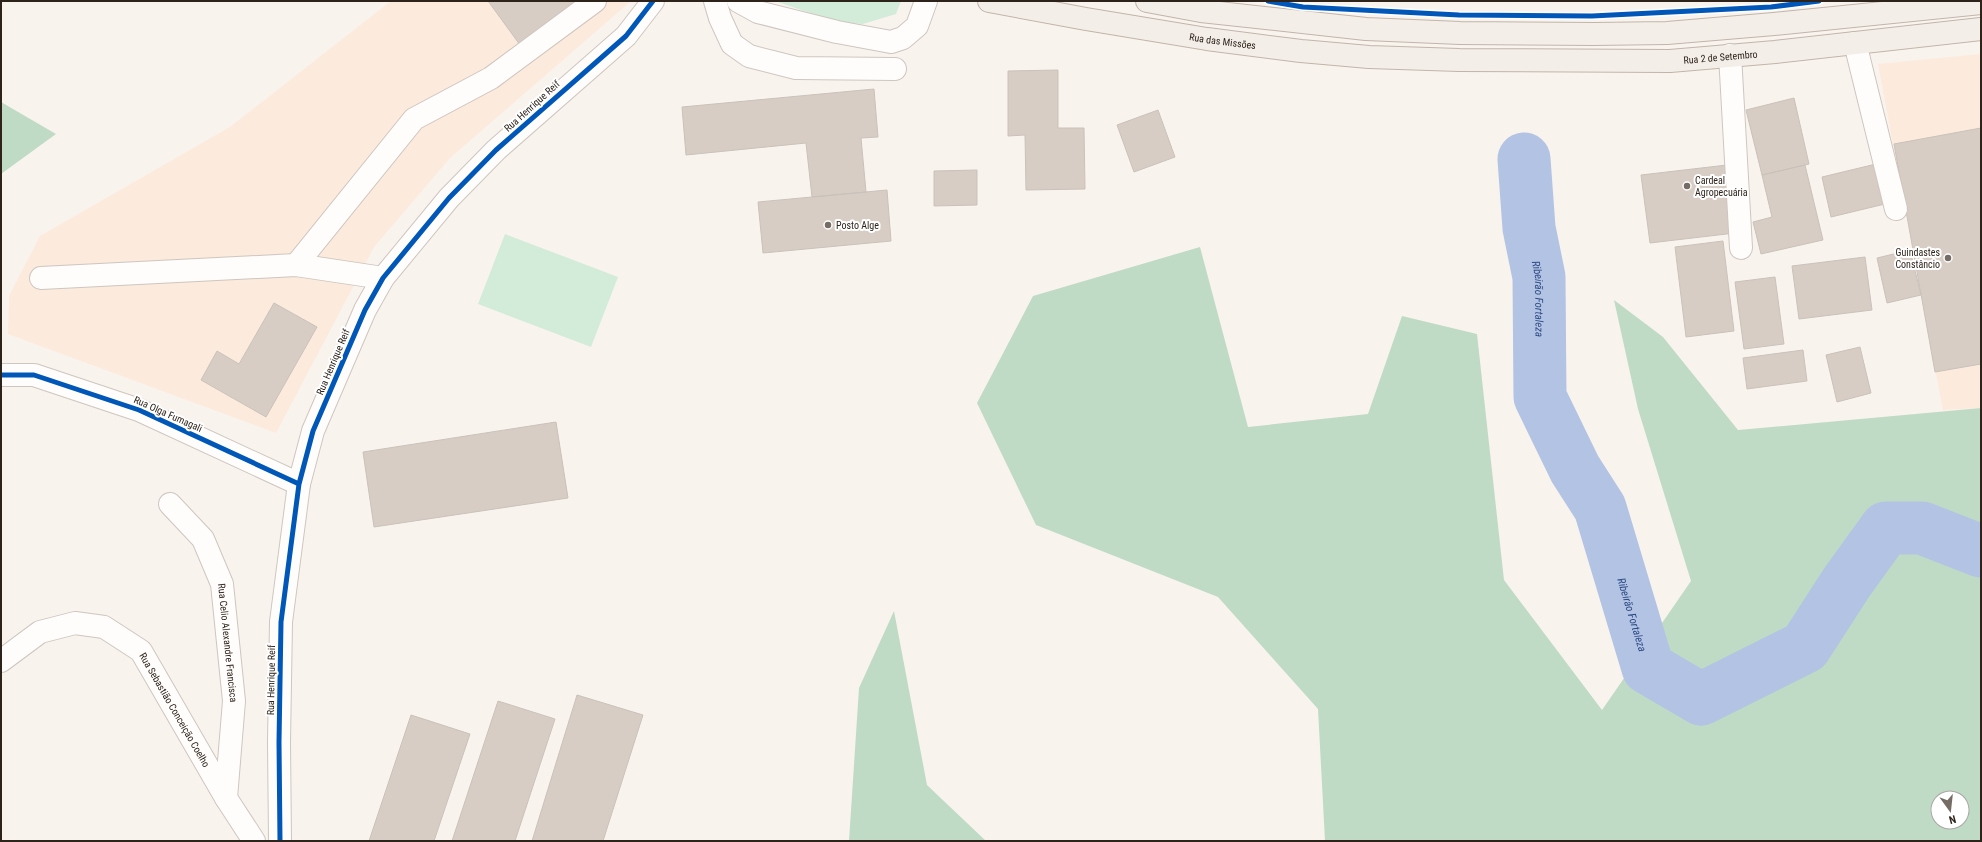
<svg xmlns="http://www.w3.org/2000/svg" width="1982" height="842" viewBox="0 0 1982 842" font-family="'Roboto Condensed',sans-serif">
<rect width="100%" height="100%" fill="#f9f3ee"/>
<path fill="#fceadc" d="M 391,1 L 631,1 L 450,158 L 374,247 L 276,433 L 8,334 L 9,296 L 40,236 L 230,127 Z
M 1981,54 L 1981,408 L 1943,410 L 1878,64 Z"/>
<path fill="#d2ecd9" d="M 775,1 L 901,1 L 896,14 L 863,24 L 836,22 Z
M 505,234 L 618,277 L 591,347 L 478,304 Z"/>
<path fill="#bfdbc6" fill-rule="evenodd" d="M 1,102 L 56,134 L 1,174 Z
M 1200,247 L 1248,427 L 1368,414 L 1402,316 L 1477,334 L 1504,580 L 1602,710 L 1691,581 L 1638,409 L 1614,300 L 1663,337 L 1738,430 L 1981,408 L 1981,841 L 1325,841 L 1318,709 L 1218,597 L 1036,525 L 977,403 L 1033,296 ZM 1938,798 L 1962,798 L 1962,822 L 1938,822 Z
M 894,611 L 927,785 L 986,841 L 849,841 L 859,688 Z"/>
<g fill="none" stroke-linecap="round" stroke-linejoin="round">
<path stroke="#b3c3e3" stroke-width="53" id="s1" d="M 1524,159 L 1529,228 L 1539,277 L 1540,397 L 1575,469 L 1600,508 L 1648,668 L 1701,699 L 1805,647 L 1847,582 L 1886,528 L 1922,528 L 1981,551"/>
</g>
<path fill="#d8cdc4" stroke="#c9c2bb" d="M 488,1 L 591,1 L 523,49 Z
M 1058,70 L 1058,128 L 1084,128 L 1085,189 L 1026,190 L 1025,135 L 1008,136 L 1008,71 Z
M 874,89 L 878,137 L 861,138 L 866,192 L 812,197 L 806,143 L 686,155 L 682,107 Z
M 1794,98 L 1809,164 L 1762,175 L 1746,110 Z
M 1158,110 L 1175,157 L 1134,172 L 1117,125 Z
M 1981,128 L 1981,364 L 1935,372 L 1894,144 Z
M 1876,164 L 1885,204 L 1831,217 L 1822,177 Z
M 1727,165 L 1735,233 L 1650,243 L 1641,175 Z
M 1805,165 L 1823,240 L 1761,254 L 1753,222 L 1772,217 L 1762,175 Z
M 977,170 L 977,205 L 934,206 L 934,171 Z
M 887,190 L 891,241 L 763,253 L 758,202 Z
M 1723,241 L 1734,331 L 1686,337 L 1675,247 Z
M 1910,250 L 1921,295 L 1887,303 L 1877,258 Z
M 1865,257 L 1872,310 L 1799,319 L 1792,266 Z
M 1775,277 L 1784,344 L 1744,349 L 1735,282 Z
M 274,303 L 317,327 L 266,417 L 201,380 L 217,351 L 239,364 Z
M 1860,347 L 1871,393 L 1837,402 L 1826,355 Z
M 1803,350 L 1807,381 L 1747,389 L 1743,358 Z
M 556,422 L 568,498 L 374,527 L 363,452 Z
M 577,695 L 643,715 L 603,841 L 532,841 Z
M 498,701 L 555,719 L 515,841 L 452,841 Z
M 411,715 L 470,734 L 434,841 L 369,841 Z"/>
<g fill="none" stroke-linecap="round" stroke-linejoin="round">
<defs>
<g id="minor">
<path d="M 715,1 L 720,18 L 732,44 L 749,56 L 796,68 L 895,69"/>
<path d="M 738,1 L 758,12 L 837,32 L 891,42 L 903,38 L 917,26 L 926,1"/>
<path d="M 1855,43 L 1896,209"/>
<path d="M 1730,55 L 1741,248"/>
<path d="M 296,265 L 414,119 L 491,78 L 595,1"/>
<path d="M 41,278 L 296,265 L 383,278"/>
<path d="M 1,375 L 34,375 L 139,410 L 299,484"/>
<path id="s2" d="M 170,504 L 203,539 L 222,584 L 234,701 L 226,798"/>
<path id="s3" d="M 1,661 L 40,632 L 75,623 L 104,627 L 141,651 L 226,798 L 254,841"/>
<path d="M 280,841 L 279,742 L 281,622 L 299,484 L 313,431 L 365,310 L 383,278 L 449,198 L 496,150 L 626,36 L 653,1"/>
</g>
<g id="major">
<path id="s4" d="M 989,1 L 1086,19 L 1207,39 L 1301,51 L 1369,57 L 1459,60 L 1670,61 L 1775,52 L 1981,29"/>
<path d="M 1147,1 L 1201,11 L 1366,29 L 1460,33 L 1594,34 L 1667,33 L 1774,24 L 1981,3"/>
</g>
</defs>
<use href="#minor" stroke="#cec6bf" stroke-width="24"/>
<use href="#major" stroke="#c1b5aa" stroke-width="24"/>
<use href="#minor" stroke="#fefdfc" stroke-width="22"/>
<use href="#major" stroke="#f4eee9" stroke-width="22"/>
<defs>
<path id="cycleway" d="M 1268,1 L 1303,7 L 1459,15 L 1592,16 L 1771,7 L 1819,1
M 1,375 L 34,375 L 139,410 L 299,484
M 280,841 L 279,742 L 281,622 L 299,484 L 313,431 L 365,310 L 383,278 L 449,198 L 496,150 L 626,36 L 653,1"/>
</defs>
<use href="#cycleway" stroke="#fff" stroke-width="8"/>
<use href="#cycleway" stroke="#0057b8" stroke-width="5"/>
</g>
<g fill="#746c65" stroke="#fff" stroke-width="1.5">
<circle cx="1687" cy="186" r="4"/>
<circle cx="828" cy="225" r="4"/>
<circle cx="1948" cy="258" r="4"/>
</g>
<g text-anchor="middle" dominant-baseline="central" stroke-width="4" stroke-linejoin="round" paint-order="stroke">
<g font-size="10" fill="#2d231b" stroke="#fff">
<text stroke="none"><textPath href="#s4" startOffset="237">Rua das Missões</textPath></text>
<text stroke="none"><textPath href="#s4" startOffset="736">Rua 2 de Setembro</textPath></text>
<text transform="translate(532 106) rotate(-42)">Rua Henrique Reif</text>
<text transform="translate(333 362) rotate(-67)">Rua Henrique Reif</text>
<text transform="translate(168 414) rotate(24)">Rua Olga Fumagali</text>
<text stroke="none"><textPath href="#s2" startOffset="156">Rua Celio Alexandre Francisca</textPath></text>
<text transform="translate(271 680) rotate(-89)">Rua Henrique Reif</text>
<text stroke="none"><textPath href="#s3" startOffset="226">Rua Sebastião Conceição Coelho</textPath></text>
</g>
<g font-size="10" fill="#2d231b" stroke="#fff" text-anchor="start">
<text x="1695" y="180">Cardeal<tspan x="1695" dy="12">Agropecuária</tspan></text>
<text x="836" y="225">Posto Alge</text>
<text x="1940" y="252" text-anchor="end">Guindastes<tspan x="1940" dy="12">Constâncio</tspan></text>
</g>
<g font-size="11" font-style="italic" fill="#2d4c86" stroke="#fff">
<text stroke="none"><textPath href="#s1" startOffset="141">Ribeirão Fortaleza</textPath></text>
<text stroke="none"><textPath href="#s1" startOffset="477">Ribeirão Fortaleza</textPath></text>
</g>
</g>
<rect width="1982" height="842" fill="none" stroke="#2d231b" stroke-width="4"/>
<g transform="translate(1950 810) rotate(165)"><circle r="19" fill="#ffffff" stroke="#aba7a4"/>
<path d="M0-3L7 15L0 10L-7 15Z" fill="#746c65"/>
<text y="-6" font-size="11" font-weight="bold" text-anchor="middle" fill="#2d231b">N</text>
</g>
</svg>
